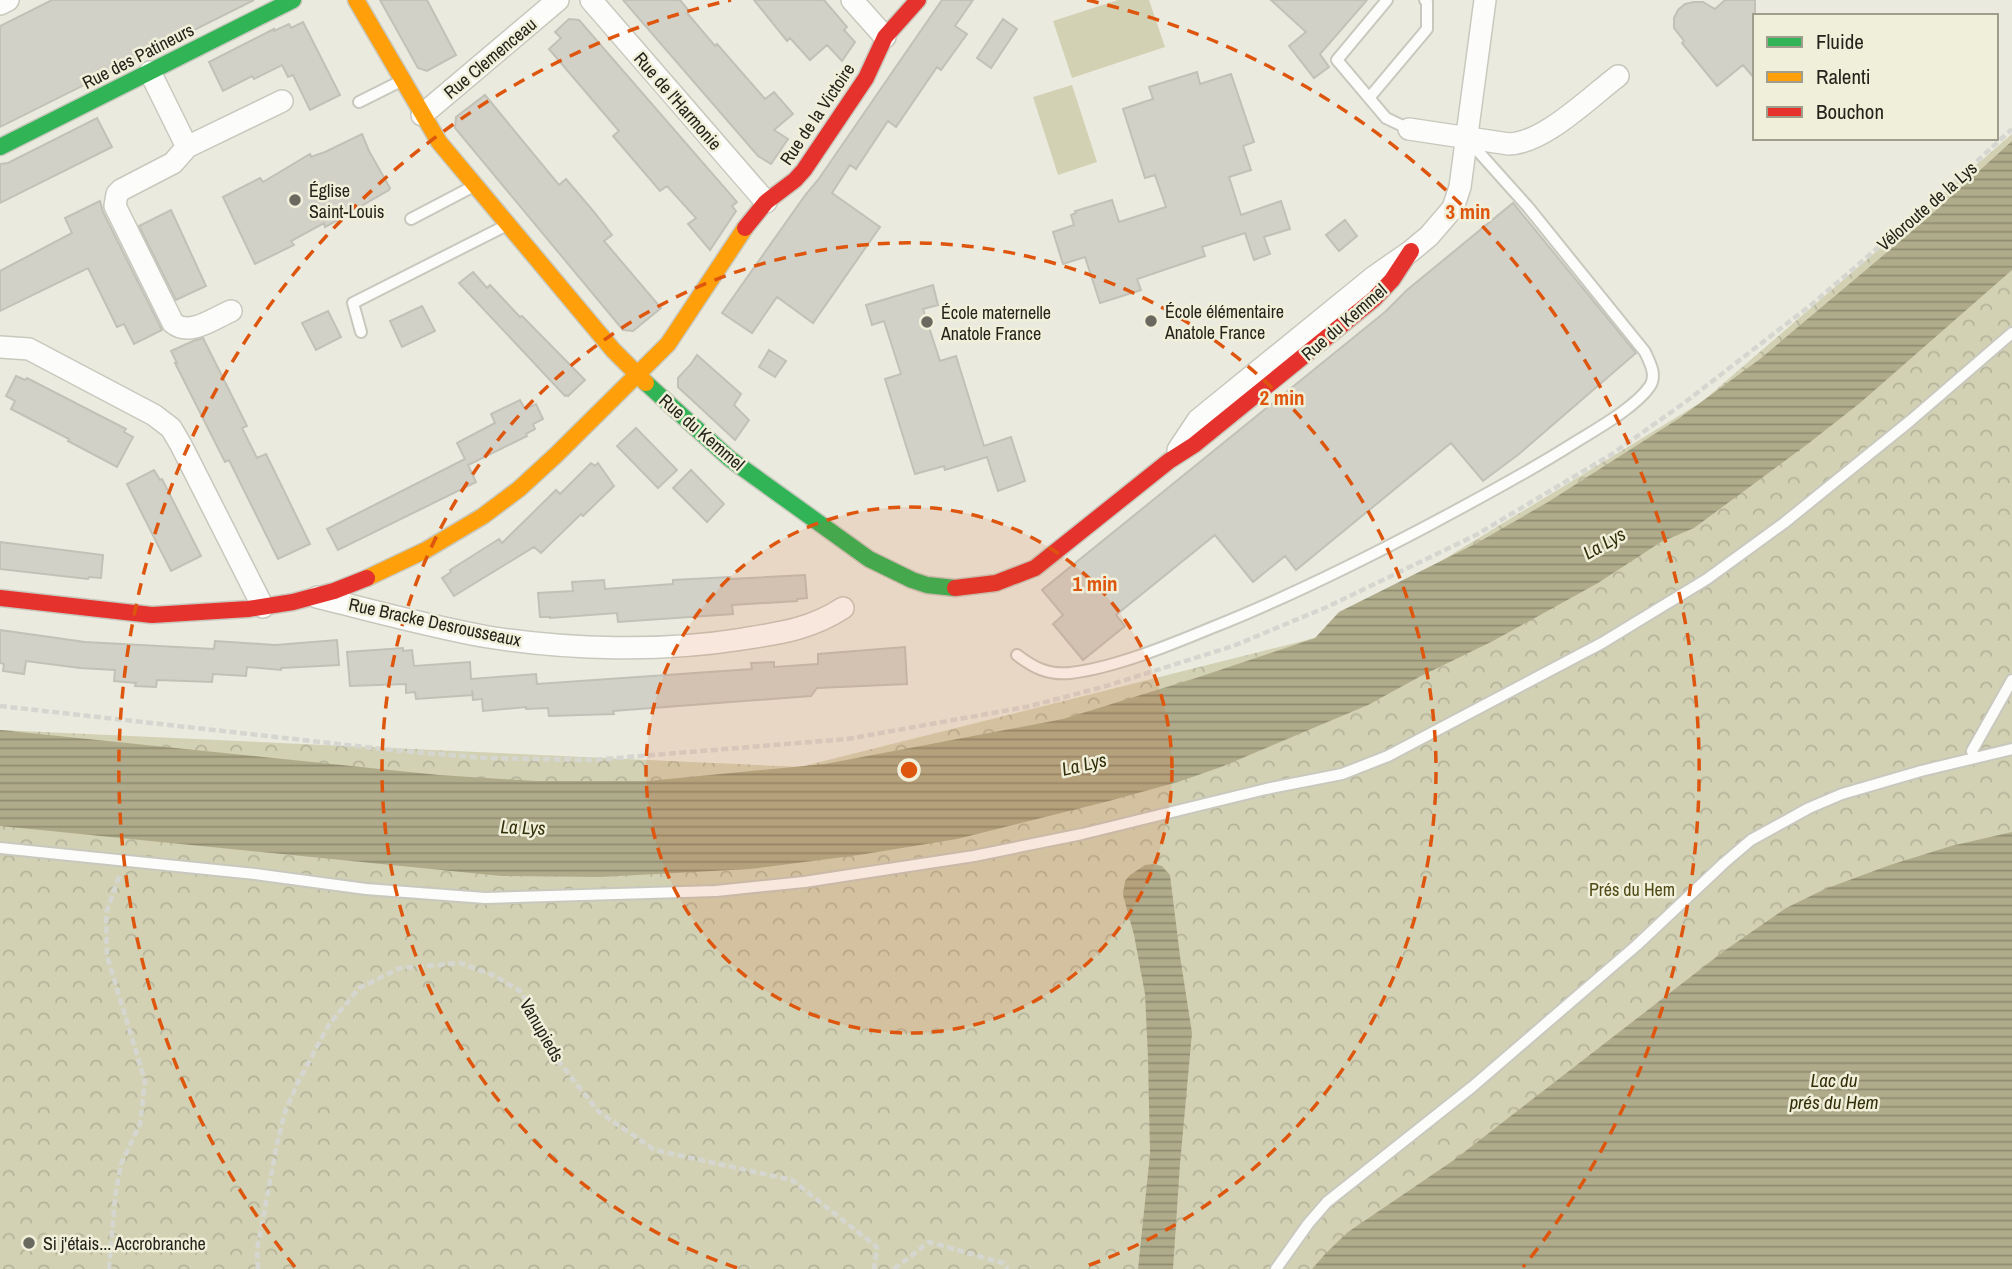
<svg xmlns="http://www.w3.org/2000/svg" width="2012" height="1269" viewBox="0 0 2012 1269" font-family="'Archivo Narrow',sans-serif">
<defs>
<pattern id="park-crowns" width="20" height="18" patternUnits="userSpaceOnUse" patternTransform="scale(1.75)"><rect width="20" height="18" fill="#d3d1b4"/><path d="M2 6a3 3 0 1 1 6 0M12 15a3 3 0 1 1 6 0" fill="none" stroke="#b5b39a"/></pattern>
<pattern id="water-rules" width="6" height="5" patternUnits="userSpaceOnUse" patternTransform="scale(1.75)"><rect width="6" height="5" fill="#b0ac8b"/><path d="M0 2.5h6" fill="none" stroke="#8f8c71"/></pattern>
</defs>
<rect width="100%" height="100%" fill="#ebeade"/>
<path fill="#d3d1b4" d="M 1118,0 L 1149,0 L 1165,47 L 1072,78 L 1053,21 Z
M 1072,85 L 1097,162 L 1058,175 L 1033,97 Z"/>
<path fill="url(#park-crowns)" d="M 2012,134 L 2012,1269 L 0,1269 L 0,730 L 800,767 L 1315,638 L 1703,401 Z"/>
<path fill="url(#water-rules)" d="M 2012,141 L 2012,270 L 1860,403 L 1809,443 L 1694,528 L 1661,542 L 1598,583 L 1493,641 L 1421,676 L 1368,705 L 1221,767 L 1178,782 L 1109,801 L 957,839 L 859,855 L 750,869 L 601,877 L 501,876 L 0,826 L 0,730 L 439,775 L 536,781 L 648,781 L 825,764 L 1063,719 L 1199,677 L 1315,638 L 1339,612 L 1477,543 L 1548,502 L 1678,419 L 1760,359 L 1923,222 Z
M 2012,832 L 2012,1269 L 1312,1269 L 1326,1253 L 1348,1232 L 1454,1160 L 1724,951 L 1786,908 L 1825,889 L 1890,865 L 1951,846 Z
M 1154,864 L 1162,866 L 1170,875 L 1180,956 L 1192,1033 L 1180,1164 L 1173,1269 L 1138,1269 L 1150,1154 L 1148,1058 L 1145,994 L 1134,935 L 1123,895 L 1125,881 L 1130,875 L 1145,865 Z"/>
<path fill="#d2d1c8" stroke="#c2c1b8" stroke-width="2" d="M 52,0 L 254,0 L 0,127 L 0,26 Z
M 380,0 L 427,0 L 456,55 L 427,71 L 418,68 Z
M 623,0 L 680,0 L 689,11 L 687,13 L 715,46 L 717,44 L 765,99 L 774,92 L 793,114 L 774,130 L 788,139 L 771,164 L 758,156 Z
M 754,0 L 824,0 L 847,27 L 844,30 L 855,42 L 842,61 L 827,45 L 810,60 L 790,38 L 787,41 Z
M 942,0 L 973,0 L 955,26 L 967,34 L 941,70 L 937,67 L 896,127 L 888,121 L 856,169 L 850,165 L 832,193 L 880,227 L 813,323 L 777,297 L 752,333 L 722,313 L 806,194 L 818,180 Z
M 1271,0 L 1367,0 L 1320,54 L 1329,67 L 1314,78 L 1289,46 L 1306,32 Z
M 1725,0 L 1755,0 L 1755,79 L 1743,65 L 1717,86 L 1682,43 L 1684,41 L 1674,28 L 1674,18 L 1678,10 L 1685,4 L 1694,2 L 1703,2 L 1715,9 Z
M 569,19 L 579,20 L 737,202 L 732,206 L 736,211 L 710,250 L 688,224 L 696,218 L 667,186 L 660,191 L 613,136 L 619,131 L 549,49 L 561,38 L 555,32 Z
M 1003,19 L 1017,29 L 991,68 L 977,58 Z
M 303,22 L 340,95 L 310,110 L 293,75 L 288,77 L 282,65 L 254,79 L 252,76 L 223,91 L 209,62 L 274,29 L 274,31 L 289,24 L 291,28 Z
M 1197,72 L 1200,84 L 1231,74 L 1254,142 L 1243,146 L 1251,170 L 1229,177 L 1241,215 L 1281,201 L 1290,229 L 1264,237 L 1270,254 L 1254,260 L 1245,233 L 1202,247 L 1205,256 L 1137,279 L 1141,290 L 1100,303 L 1085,257 L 1063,264 L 1053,232 L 1074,225 L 1071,215 L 1076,213 L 1075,211 L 1112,200 L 1119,222 L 1166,207 L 1155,175 L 1145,178 L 1123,109 L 1153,99 L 1149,87 Z
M 485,95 L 559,185 L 566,179 L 594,212 L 612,235 L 604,241 L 661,308 L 633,331 L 623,330 L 455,128 L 456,117 Z
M 97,118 L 112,147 L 0,203 L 0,164 L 8,163 Z
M 362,134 L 369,151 L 390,188 L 389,190 L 361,206 L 341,214 L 342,218 L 325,227 L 324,223 L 291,241 L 294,245 L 255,264 L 223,197 L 260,178 L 263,182 L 310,154 L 311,157 L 325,152 Z
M 100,201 L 103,212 L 162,330 L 134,344 L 124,324 L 117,327 L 88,268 L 0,311 L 0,271 L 72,233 L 65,218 Z
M 1513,203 L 1636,353 L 1519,454 L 1483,481 L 1451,443 L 1296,570 L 1285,556 L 1253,582 L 1215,535 L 1116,615 L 1125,626 L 1083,660 L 1053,624 L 1063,615 L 1042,590 L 1385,312 L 1407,290 Z
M 171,210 L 206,286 L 176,300 L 139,226 Z
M 1345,220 L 1357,236 L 1339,251 L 1326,235 Z
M 473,272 L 487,288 L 490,285 L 520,317 L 522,316 L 585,380 L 568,396 L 567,395 L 565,396 L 459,283 Z
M 933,285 L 938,305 L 923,309 L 940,361 L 956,356 L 984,446 L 1011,437 L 1025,481 L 998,491 L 987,457 L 945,470 L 944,466 L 915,474 L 885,379 L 901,374 L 884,321 L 872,325 L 866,305 Z
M 422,306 L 435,331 L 402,347 L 390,321 Z
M 328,311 L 341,337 L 316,350 L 302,323 Z
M 203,338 L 247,426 L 242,428 L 257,458 L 266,454 L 310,544 L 278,559 L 229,460 L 225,462 L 175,363 L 177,363 L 171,351 L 193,341 Z
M 769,350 L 786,361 L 775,377 L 759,367 Z
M 697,355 L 741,394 L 734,405 L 749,420 L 735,440 L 678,387 L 678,378 L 691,364 Z
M 16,376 L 25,380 L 27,378 L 126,429 L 124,432 L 133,437 L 117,467 L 68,441 L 69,439 L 11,409 L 15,401 L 6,396 Z
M 520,400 L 525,409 L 536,404 L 543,419 L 533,424 L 535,429 L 526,434 L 527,436 L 468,465 L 476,482 L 338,550 L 327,529 L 465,459 L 457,443 L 495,423 L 491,414 Z
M 636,428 L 677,470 L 658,488 L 617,446 Z
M 591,463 L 595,466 L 598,463 L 614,486 L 583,516 L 581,514 L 541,553 L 534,547 L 454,596 L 442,578 L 451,572 L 450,570 L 499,539 L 502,543 L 556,490 L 560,494 Z
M 154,470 L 160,480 L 162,479 L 201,556 L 171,571 L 127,484 Z
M 691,470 L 724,504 L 707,522 L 673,488 Z
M 0,542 L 103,555 L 101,578 L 89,577 L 88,579 L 0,569 Z
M 805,575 L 807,598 L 797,599 L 797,601 L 732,605 L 733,614 L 618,622 L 617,613 L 550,618 L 550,617 L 540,617 L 538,593 L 573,591 L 572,582 L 604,580 L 605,589 L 673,584 L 673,580 L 730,577 L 730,579 Z
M 0,630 L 85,642 L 214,649 L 215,641 L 275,645 L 337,640 L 339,665 L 281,668 L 281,670 L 247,667 L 246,676 L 213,674 L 212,682 L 157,680 L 156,687 L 135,686 L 136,683 L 114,681 L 115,670 L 80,668 L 26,661 L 24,674 L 3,671 L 4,664 L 0,663 Z
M 905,647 L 907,684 L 817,688 L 811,696 L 613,711 L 614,714 L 549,716 L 548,708 L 526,709 L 526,707 L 483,711 L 482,699 L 473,700 L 472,690 L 473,695 L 416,699 L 415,692 L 406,693 L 406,684 L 350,686 L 347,652 L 403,648 L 403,651 L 412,650 L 414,666 L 470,662 L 471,679 L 536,674 L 537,684 L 752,669 L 751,663 L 774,662 L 774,667 L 818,664 L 818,654 Z"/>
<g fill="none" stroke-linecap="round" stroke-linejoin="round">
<defs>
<path id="lane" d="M 1387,0 L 1337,60 L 1386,118 L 1409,129
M 1369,98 L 1427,29 L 1427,2 L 1425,0
M 359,102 L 399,82
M 411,219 L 472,187
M 361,332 L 353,303 L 505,226
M 1017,655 C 1034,668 1048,675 1070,673 C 1114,668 1170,645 1211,628 C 1287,598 1359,562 1431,524 C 1479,498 1527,473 1574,443 C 1595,430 1636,407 1650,386 C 1657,375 1650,363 1645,352 L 1528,207 L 1468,140
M 1974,757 L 1972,751 L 2012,680
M 0,848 L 255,874 L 366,889 L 485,898 L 716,891 L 804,882 L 974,856 L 1082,834 L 1266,789 L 1342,774 L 1388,756 L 1602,643 L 1707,579 L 1784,523 L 1910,421 L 2012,333
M 1276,1269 L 1308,1224 L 1327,1202 L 1472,1087 L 1637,945 L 1724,863 L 1751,840 L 1809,808 L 1842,794 L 1921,771 L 2012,749"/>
<path id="street" d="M 591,0 L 766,202
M 852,0 L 885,37
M 0,4 L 8,0
M 150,72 L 187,147 L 282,101
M 422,115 L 558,0
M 1409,129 L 1509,144 C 1544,143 1589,98 1618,76
M 187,147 L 173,163 L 121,190 L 117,194 L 115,206 L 173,323 C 190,337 214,318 231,311
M 0,347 L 29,349 L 154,415 L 171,428 L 181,445 L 263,607
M 1178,450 L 1198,420 L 1375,276 L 1411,251 L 1429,236 L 1453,208 L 1460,187 L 1485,0
M 317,597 C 374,611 431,627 488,637 C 569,650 662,652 743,639 C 780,633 811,629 843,608"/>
<path id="fast" d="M 0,147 L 293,0
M 646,383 L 730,459 L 869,559 L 912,580 L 927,585 L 955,588"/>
<path id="slow" d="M 356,0 L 439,142 L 613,350 L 646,383
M 367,578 L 426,550 L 483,516 L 519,489 L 556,455 L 668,344 L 745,228"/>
<path id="jam" d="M 745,228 L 766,202 L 795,180 L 804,170 L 866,78 L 885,37 L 918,0
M 955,588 L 996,583 L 1035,568 L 1169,461 L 1194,445 L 1374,299 L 1392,280 L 1411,251
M 0,598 L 152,615 L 248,609 L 293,602 L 334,591 L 367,578"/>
</defs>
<use href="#lane" stroke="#c8c8be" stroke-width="14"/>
<use href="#street" stroke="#c8c8be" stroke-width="24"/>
<use href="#fast" stroke="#c8c8be" stroke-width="19"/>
<use href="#slow" stroke="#c8c8be" stroke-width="19"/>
<use href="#jam" stroke="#c8c8be" stroke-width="19"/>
<path stroke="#d6d6d1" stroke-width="4.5" stroke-dasharray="7 3.5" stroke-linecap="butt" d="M 0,706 L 392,750 L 484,758 L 592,760 L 847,739 L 1026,707 L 1103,687 L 1233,646 L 1327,607 L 1476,535 L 1612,454 L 1684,403 L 1811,305 L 1952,184 L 2012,129
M 109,1269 L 115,1198 L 121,1164 L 140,1124 L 145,1081 L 107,956 L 106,913 L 120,874
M 258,1269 L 257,1250 L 277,1144 L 285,1112 L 298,1082 L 328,1026 L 359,988 L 400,968 L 461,963 L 495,976 L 520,991 L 531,1007 L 544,1039 L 551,1052 L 599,1112 L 655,1150 L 792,1180 L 877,1247 L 874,1269
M 894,1269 L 929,1242 L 1003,1263 L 1008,1269"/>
<use href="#lane" stroke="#fcfcfa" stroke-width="10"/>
<use href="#street" stroke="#fcfcfa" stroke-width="21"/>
<use href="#fast" stroke="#30b455" stroke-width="16"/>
<use href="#slow" stroke="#ff9f0a" stroke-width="16"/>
<use href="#jam" stroke="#e5322d" stroke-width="16"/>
</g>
<circle cx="909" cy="770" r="263" fill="#de560d" fill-opacity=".12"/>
<g fill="none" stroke="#de560d" stroke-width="3.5" stroke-dasharray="12 9">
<circle cx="909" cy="770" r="263"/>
<path d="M737 1268A527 527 0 1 1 1081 1268"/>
<path d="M295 1267A790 790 0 0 1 731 0M1087 0A790 790 0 0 1 1523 1267"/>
</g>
<g fill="#6a6960" stroke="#f0efd9" stroke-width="2.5">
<circle cx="295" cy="200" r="7"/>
<circle cx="1151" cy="321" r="7"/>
<circle cx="927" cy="322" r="7"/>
<circle cx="29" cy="1243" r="7"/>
</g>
<g text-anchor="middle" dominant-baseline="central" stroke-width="5" stroke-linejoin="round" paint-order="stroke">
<g font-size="18" fill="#25241c" stroke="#f0efd9">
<text transform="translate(138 56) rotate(-27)">Rue des Patineurs</text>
<text transform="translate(490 58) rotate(-40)">Rue Clemenceau</text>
<text transform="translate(678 101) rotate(49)">Rue de l'Harmonie</text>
<text transform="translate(817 114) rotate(-56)">Rue de la Victoire</text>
<text transform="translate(1927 206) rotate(-41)">Véloroute de la Lys</text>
<text transform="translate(1344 322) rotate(-41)">Rue du Kemmel</text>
<text transform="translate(702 432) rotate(41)">Rue du Kemmel</text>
<text transform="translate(435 622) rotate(12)">Rue Bracke Desrousseaux</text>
<text transform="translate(542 1030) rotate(60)">Vanupieds</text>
</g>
<g font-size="18" fill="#25241c" stroke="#f0efd9" text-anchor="start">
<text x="309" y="190">Église<tspan x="309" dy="21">Saint-Louis</tspan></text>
<text x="1165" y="311">École élémentaire<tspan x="1165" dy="21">Anatole France</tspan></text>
<text x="941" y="312">École maternelle<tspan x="941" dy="21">Anatole France</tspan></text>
<text x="43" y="1243">Si j'étais... Accrobranche</text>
</g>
<g font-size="18" fill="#4e4915" stroke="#f0efd9">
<text x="1632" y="889">Prés du Hem</text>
</g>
<g font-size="19" font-style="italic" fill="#322f0a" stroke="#f0efd9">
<text transform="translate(1604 543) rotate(-29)">La Lys</text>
<text transform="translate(1084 764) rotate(-13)">La Lys</text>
<text transform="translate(523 827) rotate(2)">La Lys</text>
<text x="1834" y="1080">Lac du<tspan x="1834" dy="22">prés du Hem</tspan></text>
</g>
</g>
<circle cx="909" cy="770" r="10" fill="#de560d" stroke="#f0efd9" stroke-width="3.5"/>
<g font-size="21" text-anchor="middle" font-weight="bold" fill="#de560d" stroke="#f0efd9" stroke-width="5" stroke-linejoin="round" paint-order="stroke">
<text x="1468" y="219">3 min</text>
<text x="1282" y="405">2 min</text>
<text x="1095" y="591">1 min</text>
</g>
<rect x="1753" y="14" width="245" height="126" fill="#f0efd9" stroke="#9f9e8d" stroke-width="2"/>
<rect x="1767" y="37" width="35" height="10" fill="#30b455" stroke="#9f9e8d" stroke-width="2"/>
<text x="1816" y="49" font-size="21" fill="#25241c">Fluide</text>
<rect x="1767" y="72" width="35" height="10" fill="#ff9f0a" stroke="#9f9e8d" stroke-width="2"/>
<text x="1816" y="84" font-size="21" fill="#25241c">Ralenti</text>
<rect x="1767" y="107" width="35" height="10" fill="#e5322d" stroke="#9f9e8d" stroke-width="2"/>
<text x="1816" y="119" font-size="21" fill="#25241c">Bouchon</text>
</svg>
